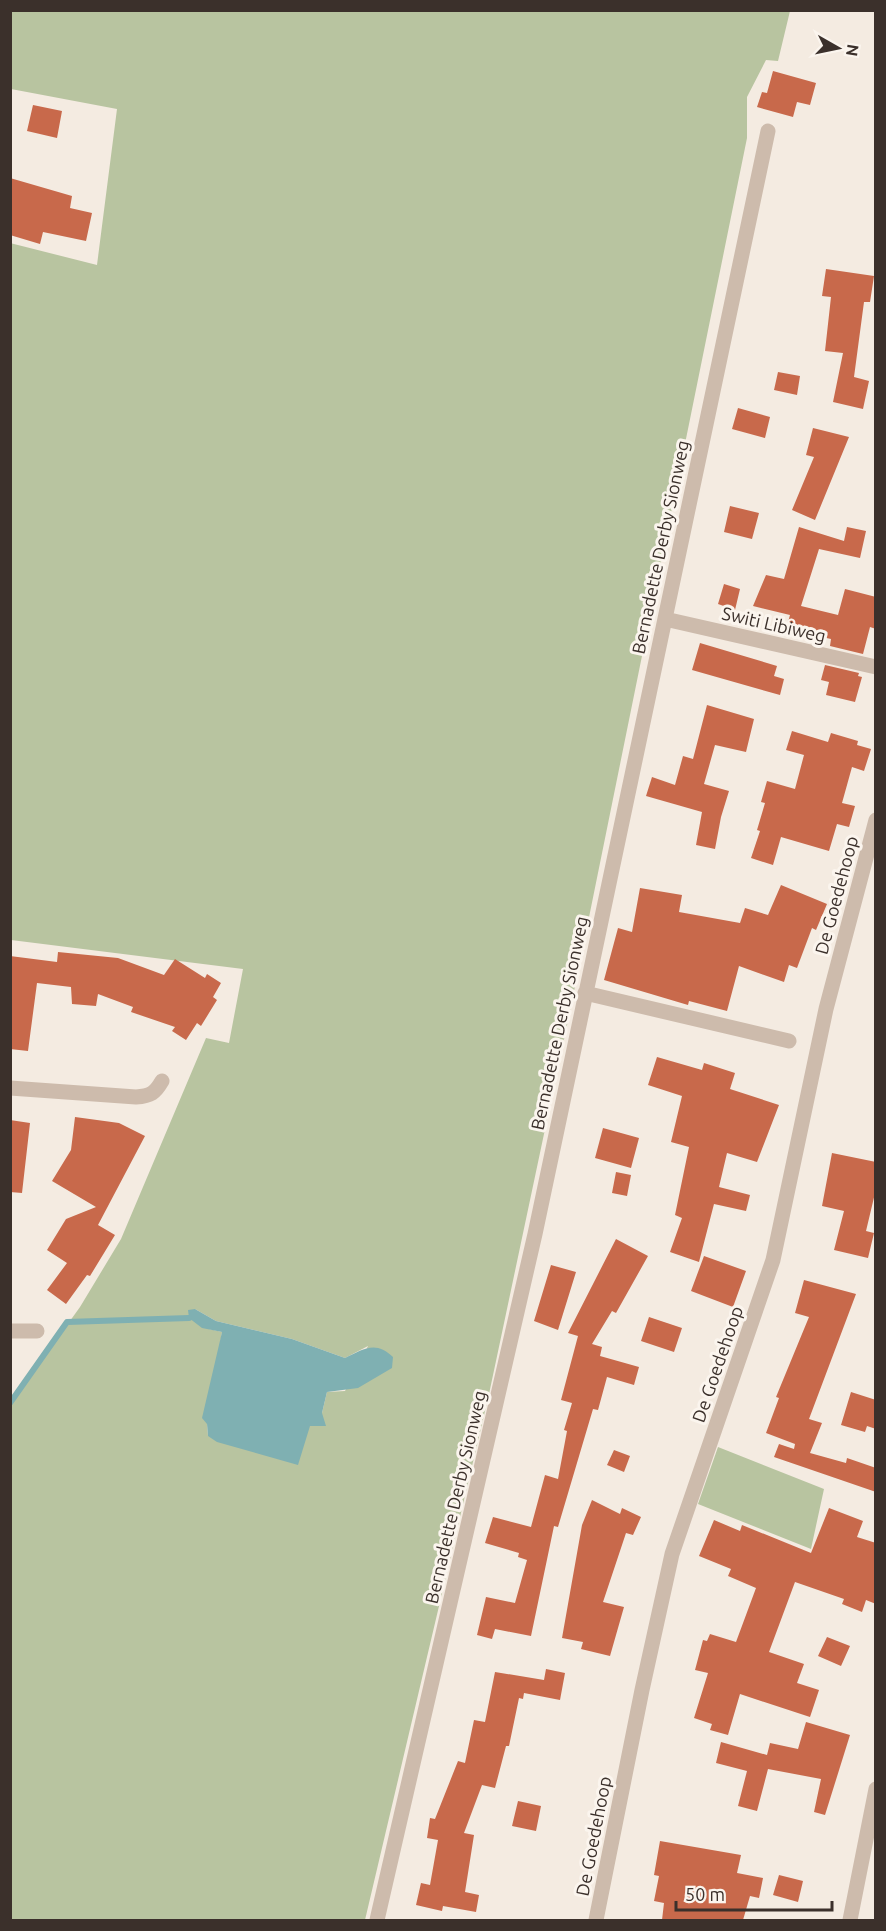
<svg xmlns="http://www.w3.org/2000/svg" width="886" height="1931" viewBox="0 0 886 1931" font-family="Ubuntu,sans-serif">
<rect width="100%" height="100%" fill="#f4ebe1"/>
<path fill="#b8c4a0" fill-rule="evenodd" d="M 11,11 L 790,11 L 778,61 L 766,60 L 747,97 L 747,138 L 570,1011 L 489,1394 L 365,1920 L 11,1920 L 11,1403 L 80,1307 L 121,1239 L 206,1038 L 229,1043 L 243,969 L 11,940 L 10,243 L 97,265 L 117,109 L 11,89 ZM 195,1309 L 216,1321 L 292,1339 L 345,1358 L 368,1346 L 345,1391 L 327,1392 L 322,1413 L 310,1426 L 208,1436 L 207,1424 L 222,1332 L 209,1329 Z
M 718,1447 L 824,1489 L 811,1549 L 698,1504 Z"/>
<path fill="#7fb0b2" d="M 195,1309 L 216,1321 L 292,1339 L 345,1358 C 363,1349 376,1340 393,1357 L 392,1368 L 358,1388 L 327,1392 L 322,1413 L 326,1426 L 310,1426 L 298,1465 L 217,1442 L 208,1436 L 207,1424 L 202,1418 L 222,1332 L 202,1328 L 189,1318 L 188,1310 Z"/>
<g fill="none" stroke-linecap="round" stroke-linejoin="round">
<path stroke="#7fb0b2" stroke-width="6" d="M 10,1403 L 67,1322 L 189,1318"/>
</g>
<path fill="#c8694b" d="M 773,71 L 816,83 L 810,105 L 797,102 L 793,117 L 757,107 L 762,92 L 767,93 Z
M 33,105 L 62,111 L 57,138 L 27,131 Z
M 10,178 L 72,196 L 70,208 L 92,213 L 86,241 L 43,232 L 40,244 L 10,235 Z
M 826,269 L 874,276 L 870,302 L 864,302 L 854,377 L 869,381 L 863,409 L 833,402 L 843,353 L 825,351 L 831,297 L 822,296 Z
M 778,372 L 800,376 L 797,395 L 774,390 Z
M 738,408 L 770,417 L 765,438 L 732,429 Z
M 813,428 L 849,437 L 815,520 L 792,510 L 814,457 L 806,455 Z
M 730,506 L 759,513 L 752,539 L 724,532 Z
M 799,527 L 844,541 L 847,527 L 866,531 L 860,558 L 819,549 L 801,606 L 838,615 L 845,589 L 876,597 L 876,629 L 870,627 L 863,654 L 830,646 L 831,639 L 786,629 L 790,615 L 753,606 L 766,575 L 784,579 Z
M 724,584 L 740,589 L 735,610 L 718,604 Z
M 700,643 L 777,666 L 774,676 L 784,679 L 780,695 L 692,670 Z
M 825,665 L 859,673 L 858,676 L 862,677 L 855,702 L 826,695 L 829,682 L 821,680 Z
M 707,705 L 754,719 L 746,752 L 715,745 L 704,784 L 729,791 L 721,817 L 715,849 L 696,845 L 702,812 L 646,796 L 652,777 L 675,785 L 683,756 L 693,759 Z
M 792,731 L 828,742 L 831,733 L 858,741 L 857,745 L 871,749 L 864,771 L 852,767 L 842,803 L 855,806 L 849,827 L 837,824 L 829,851 L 781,837 L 773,865 L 751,858 L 760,831 L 757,830 L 765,803 L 761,802 L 767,781 L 795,789 L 804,755 L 786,750 Z
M 781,885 L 827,904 L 816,930 L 812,928 L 797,968 L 789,965 L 784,982 L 739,966 L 727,1011 L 689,1001 L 688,1005 L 604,980 L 618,928 L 632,932 L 640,888 L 682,895 L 679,912 L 740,923 L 745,908 L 768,915 Z
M 58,952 L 118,958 L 164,975 L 175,959 L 205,978 L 207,974 L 221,983 L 213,997 L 217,1000 L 201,1026 L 197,1023 L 186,1040 L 172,1031 L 175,1027 L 131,1012 L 133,1007 L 98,994 L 96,1006 L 72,1004 L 71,987 L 37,983 L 28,1051 L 10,1049 L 10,956 L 57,962 Z
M 657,1057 L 702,1070 L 704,1063 L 735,1073 L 730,1089 L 779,1105 L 757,1162 L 727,1153 L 719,1187 L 750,1195 L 746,1211 L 714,1204 L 699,1262 L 670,1252 L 682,1218 L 675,1215 L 689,1147 L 671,1142 L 682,1096 L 648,1085 Z
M 75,1117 L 119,1123 L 145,1136 L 98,1225 L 115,1235 L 90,1276 L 87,1275 L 66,1304 L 47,1290 L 67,1263 L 47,1250 L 66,1219 L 96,1207 L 52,1181 L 71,1150 Z
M 10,1120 L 30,1123 L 22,1193 L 10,1192 Z
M 603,1128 L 639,1138 L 631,1168 L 595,1158 Z
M 832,1153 L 876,1162 L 876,1189 L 866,1231 L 874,1233 L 868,1258 L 834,1250 L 844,1211 L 822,1206 Z
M 616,1172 L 631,1175 L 627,1196 L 612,1193 Z
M 616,1239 L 648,1256 L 616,1313 L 612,1311 L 592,1344 L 602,1347 L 600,1356 L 639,1367 L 634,1385 L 607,1377 L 598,1410 L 593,1409 L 558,1527 L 554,1526 L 531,1636 L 495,1629 L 492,1639 L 477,1635 L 486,1597 L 515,1603 L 527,1560 L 518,1557 L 519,1553 L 485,1543 L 493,1517 L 531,1527 L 545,1475 L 558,1479 L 567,1431 L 564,1430 L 572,1403 L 561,1400 L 578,1336 L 568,1333 Z
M 704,1256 L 746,1271 L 733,1307 L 691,1291 Z
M 551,1265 L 576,1272 L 558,1330 L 534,1321 Z
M 804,1280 L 856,1294 L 809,1419 L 822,1423 L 810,1453 L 846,1463 L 847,1458 L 876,1468 L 876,1492 L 774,1457 L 779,1444 L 794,1449 L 795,1444 L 766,1433 L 779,1398 L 776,1397 L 809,1317 L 795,1313 Z
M 649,1317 L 682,1328 L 674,1352 L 641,1341 Z
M 851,1392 L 876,1400 L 876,1429 L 867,1426 L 865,1432 L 841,1425 Z
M 614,1450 L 630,1456 L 624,1472 L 607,1465 Z
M 592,1500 L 620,1514 L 622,1508 L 641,1517 L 633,1535 L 626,1533 L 603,1602 L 624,1607 L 610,1656 L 581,1649 L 583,1642 L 562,1638 L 582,1525 Z
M 829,1508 L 863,1521 L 857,1537 L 876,1543 L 876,1604 L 866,1600 L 862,1612 L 842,1604 L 844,1599 L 795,1582 L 769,1652 L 804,1664 L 797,1683 L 819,1690 L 810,1717 L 740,1694 L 728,1735 L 710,1730 L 712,1724 L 694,1718 L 708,1673 L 695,1670 L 703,1640 L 707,1641 L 710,1634 L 736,1642 L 756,1588 L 728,1576 L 731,1569 L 699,1556 L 714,1520 L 740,1531 L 742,1525 L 811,1553 Z
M 827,1637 L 850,1646 L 841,1666 L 818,1656 Z
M 546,1669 L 565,1673 L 560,1700 L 524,1693 L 523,1699 L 519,1698 L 509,1746 L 506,1746 L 495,1788 L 482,1785 L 464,1833 L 474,1835 L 465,1892 L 479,1895 L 476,1912 L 443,1906 L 442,1911 L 416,1905 L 421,1883 L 430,1885 L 438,1840 L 427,1838 L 430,1818 L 435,1819 L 458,1761 L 465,1763 L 474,1720 L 485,1722 L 495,1672 L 544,1680 Z
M 806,1722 L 850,1735 L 825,1815 L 814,1812 L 821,1779 L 768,1769 L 757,1811 L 738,1806 L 747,1771 L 716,1763 L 721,1742 L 767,1755 L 770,1743 L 798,1749 Z
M 518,1801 L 541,1806 L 536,1831 L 512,1826 Z
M 660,1841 L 741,1855 L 737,1873 L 763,1878 L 759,1898 L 750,1896 L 743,1920 L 662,1920 L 664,1903 L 654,1901 L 659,1876 L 654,1875 Z
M 779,1875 L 803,1881 L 798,1902 L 773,1895 Z"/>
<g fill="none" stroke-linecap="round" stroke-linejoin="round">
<path stroke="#cdbbac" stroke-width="15" d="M 665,619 L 876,667
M 585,993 L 789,1041
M 10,1088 L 136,1097 C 151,1096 155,1093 162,1081
M 10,1331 L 37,1331
M 377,1920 L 535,1234 L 768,131
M 596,1920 L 642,1690 L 672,1554 L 773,1260 L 826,1009 L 876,820
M 850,1920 L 876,1789"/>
</g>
<g text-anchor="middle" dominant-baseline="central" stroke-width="6" stroke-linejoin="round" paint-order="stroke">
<g font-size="18" fill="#3b302b" stroke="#fbf5ee">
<text transform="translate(660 547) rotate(-78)">Bernadette Derby Sionweg</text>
<text transform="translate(774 624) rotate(13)">Switi Libiweg</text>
<text transform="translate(836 895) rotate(-75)">De Goedehoop</text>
<text transform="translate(559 1023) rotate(-78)">Bernadette Derby Sionweg</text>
<text transform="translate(717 1364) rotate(-71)">De Goedehoop</text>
<text transform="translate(455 1497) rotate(-77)">Bernadette Derby Sionweg</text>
<text transform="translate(593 1836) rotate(-79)">De Goedehoop</text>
</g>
</g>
<rect width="886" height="1931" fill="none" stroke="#3b302b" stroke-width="24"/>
<g transform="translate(838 48) rotate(99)" stroke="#fbf5ee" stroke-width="4.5" paint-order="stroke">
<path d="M0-4.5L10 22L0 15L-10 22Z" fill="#3b302b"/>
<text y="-9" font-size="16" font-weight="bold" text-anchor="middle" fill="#3b302b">N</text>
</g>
<path d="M676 1901v9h156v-9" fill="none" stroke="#3b302b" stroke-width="3"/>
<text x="685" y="1901" font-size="18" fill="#3b302b" stroke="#fbf5ee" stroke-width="4.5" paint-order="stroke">50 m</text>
</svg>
